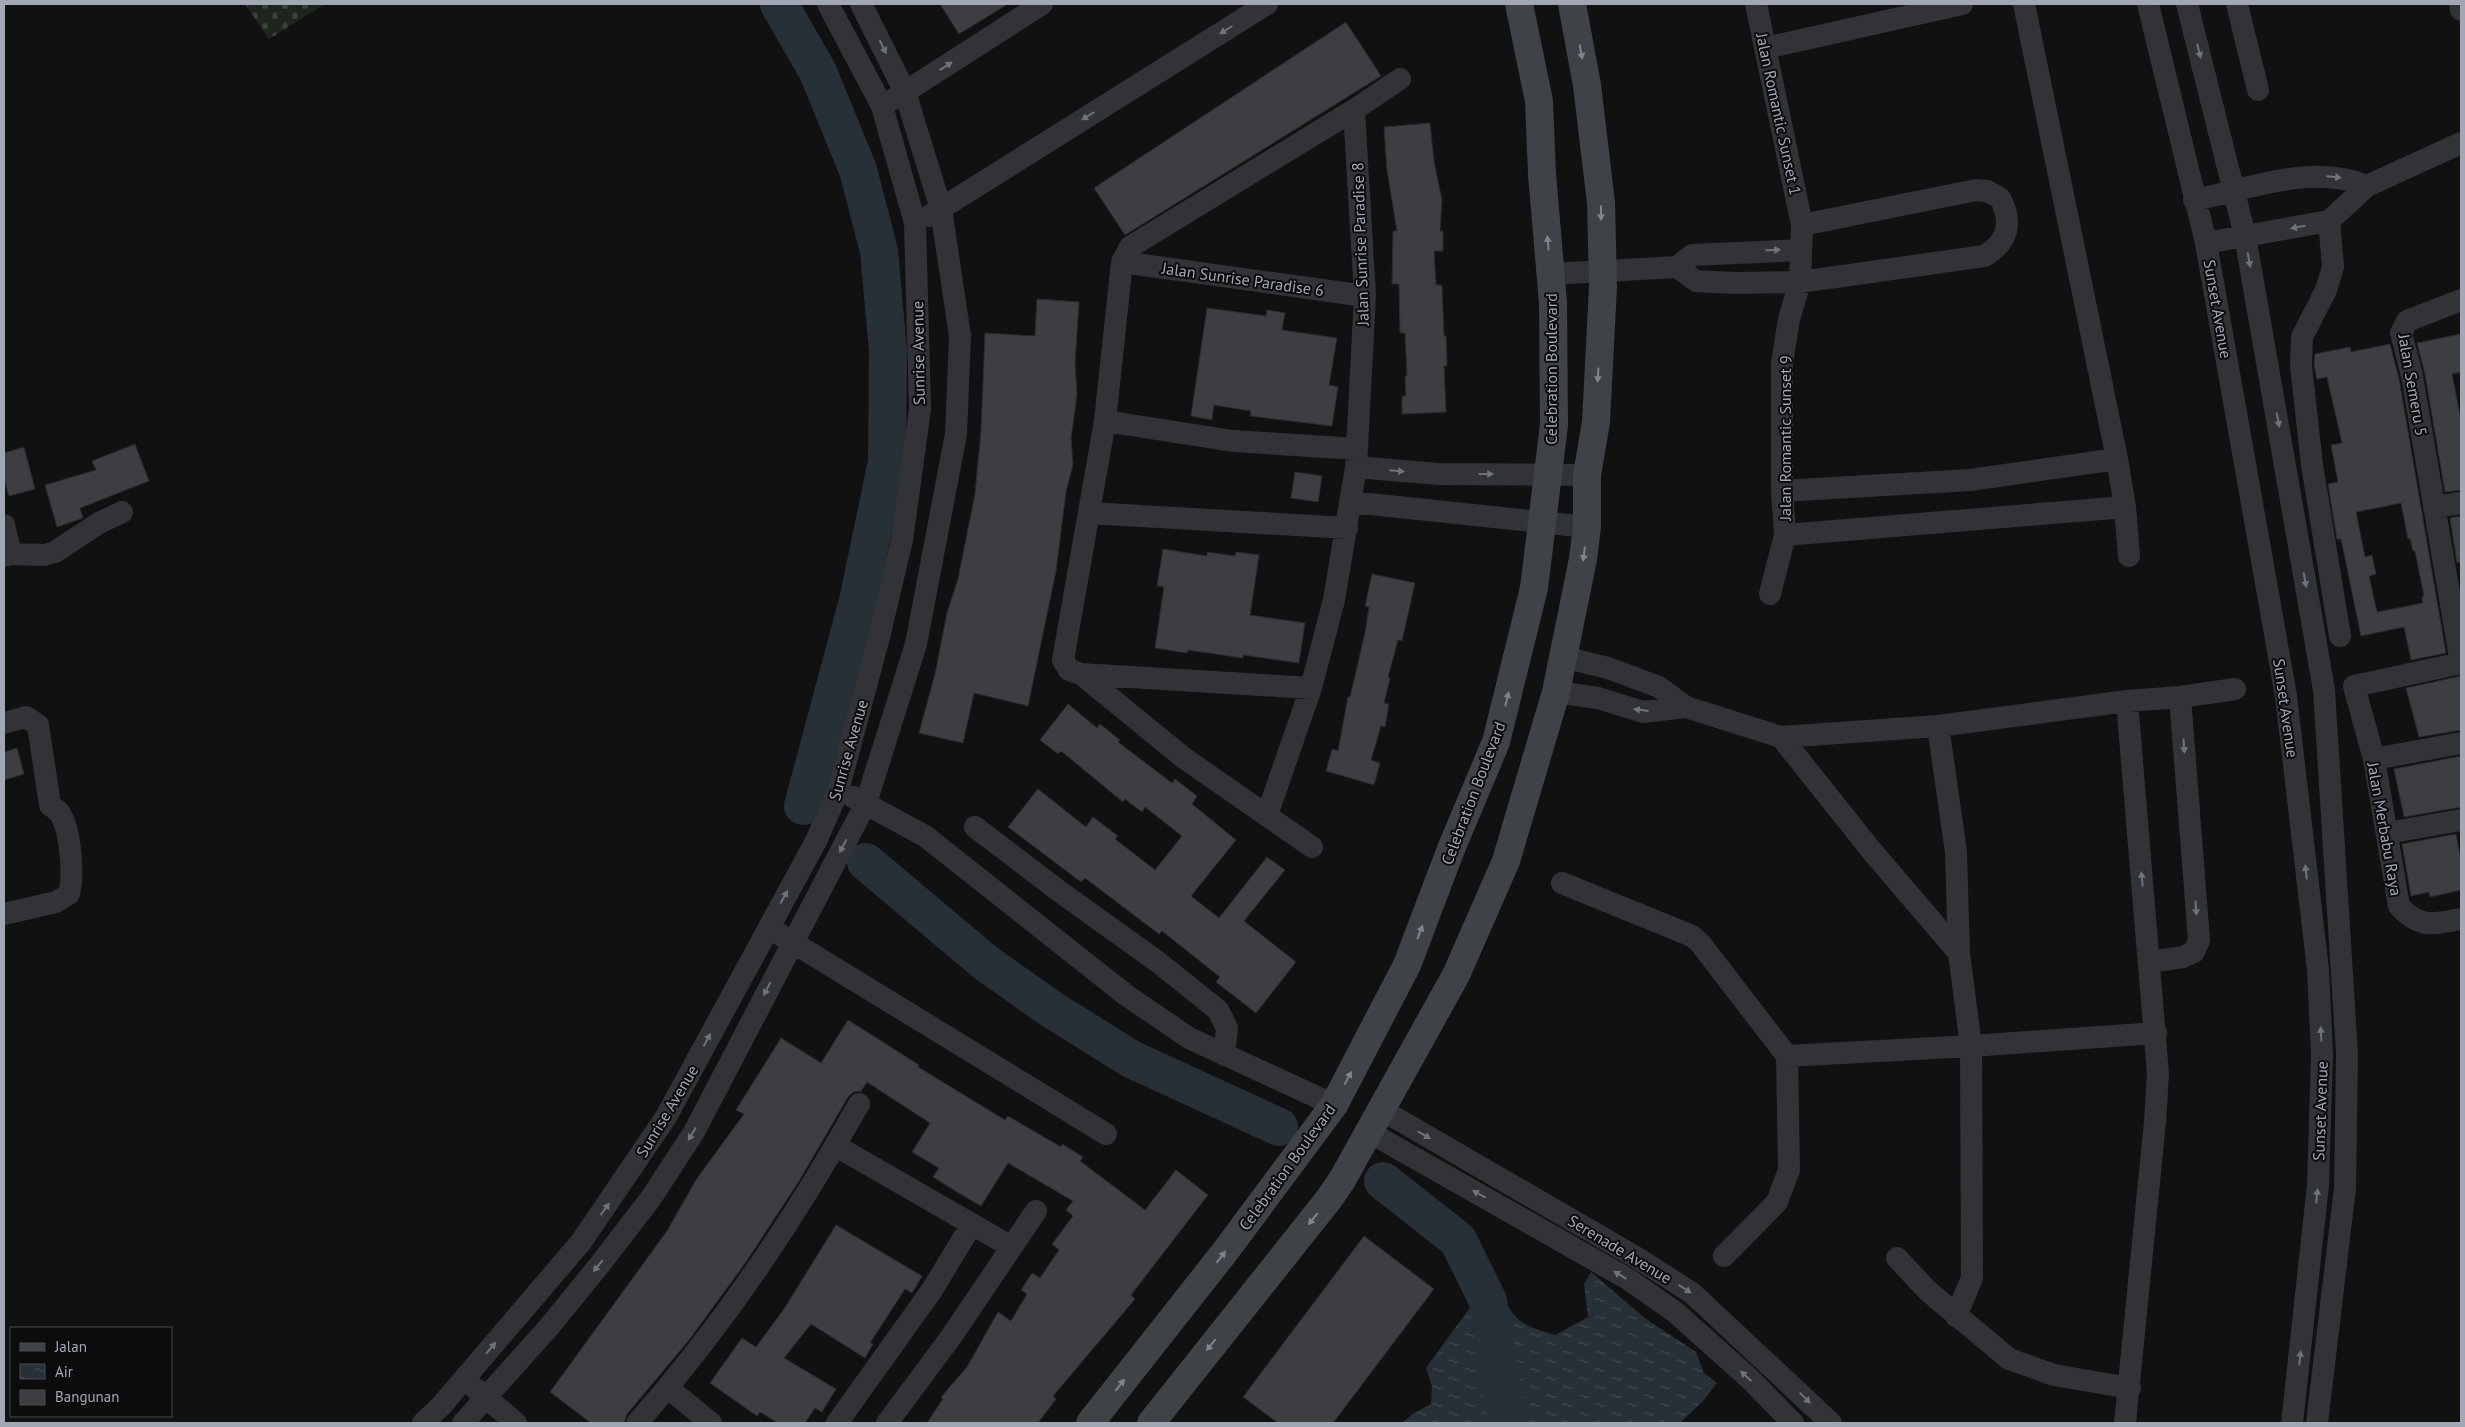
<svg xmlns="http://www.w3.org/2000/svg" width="2465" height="1427" viewBox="0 0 2465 1427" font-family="'PT Sans',sans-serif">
<defs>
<pattern id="cemetery-stones" width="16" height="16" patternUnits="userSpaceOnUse" patternTransform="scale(1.25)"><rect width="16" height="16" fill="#1d251d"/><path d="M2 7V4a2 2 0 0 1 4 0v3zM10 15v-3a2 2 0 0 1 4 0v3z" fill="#3b423b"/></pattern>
<pattern id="water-ripples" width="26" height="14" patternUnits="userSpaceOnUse" patternTransform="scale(1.25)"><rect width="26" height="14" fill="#273036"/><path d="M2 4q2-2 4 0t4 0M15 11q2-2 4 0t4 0" fill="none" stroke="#434b51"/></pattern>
</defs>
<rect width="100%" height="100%" fill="#111112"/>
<path fill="url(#cemetery-stones)" d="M 245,4 L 325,4 L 269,39 Z"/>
<path fill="url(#water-ripples)" d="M 1591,1272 L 1646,1319 L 1696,1352 L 1704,1373 L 1717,1383 L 1703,1401 L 1680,1423 L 1402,1423 L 1414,1413 L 1431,1404 L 1432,1386 L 1426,1368 L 1469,1309 L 1488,1301 L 1500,1290 C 1514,1322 1522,1325 1555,1335 L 1588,1317 L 1584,1284 Z"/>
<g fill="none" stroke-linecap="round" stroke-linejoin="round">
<path stroke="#273036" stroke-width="38" d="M 779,4 L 818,72 L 858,170 L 879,251 L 888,351 L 887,462 L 858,601 L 803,806
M 866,862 L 986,963 L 1051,1009 L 1131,1059 L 1279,1127
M 1383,1181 L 1458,1240 L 1488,1301 L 1507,1423"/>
</g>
<path fill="#3c3e42" stroke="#2a2b2e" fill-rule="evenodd" d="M 940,4 L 1008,4 L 959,34 Z
M 1346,22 L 1381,76 L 1125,235 L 1094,188 Z
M 1430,123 L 1434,162 L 1442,200 L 1440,231 L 1443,231 L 1443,251 L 1434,251 L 1436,285 L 1442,285 L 1444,336 L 1446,336 L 1447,366 L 1444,366 L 1446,412 L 1402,414 L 1402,396 L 1406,396 L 1405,376 L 1407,376 L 1405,333 L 1400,333 L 1399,284 L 1392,284 L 1393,231 L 1397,231 L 1387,170 L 1384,127 Z
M 1037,299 L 1079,302 L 1075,363 L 1077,395 L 1071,438 L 1073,464 L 1066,492 L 1056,571 L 1028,706 L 974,693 L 963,743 L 919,733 L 935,674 L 947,613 L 958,579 L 975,494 L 981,431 L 985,333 L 1035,336 Z
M 1207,308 L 1266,316 L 1267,310 L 1285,313 L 1282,330 L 1337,338 L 1329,385 L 1338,387 L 1332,426 L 1250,416 L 1251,411 L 1214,405 L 1212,420 L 1191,416 Z
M 2461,334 L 2461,372 L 2452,374 L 2461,420 L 2461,490 L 2445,492 L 2425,374 L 2417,343 Z
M 2390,344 L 2399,379 L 2446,653 L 2411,660 L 2404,627 L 2361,636 L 2341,539 L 2337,539 L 2328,484 L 2338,482 L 2331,445 L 2342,443 L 2327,377 L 2317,379 L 2314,365 L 2315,354 L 2350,347 L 2351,352 ZM 2401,503 L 2408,539 L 2410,538 L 2413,551 L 2415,551 L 2424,596 L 2422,597 L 2423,603 L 2377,612 L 2369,576 L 2376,574 L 2372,555 L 2365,557 L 2356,512 Z
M 135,444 L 149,481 L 80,508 L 83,518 L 57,527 L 45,485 L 96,470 L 92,461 Z
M 24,447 L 35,489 L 9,496 L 4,479 L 4,453 Z
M 1295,472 L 1322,476 L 1318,502 L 1291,498 Z
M 2461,516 L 2461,562 L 2457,563 L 2450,518 Z
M 1163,549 L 1207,556 L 1207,552 L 1235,556 L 1236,552 L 1259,555 L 1250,615 L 1305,623 L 1299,663 L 1243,655 L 1243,658 L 1188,650 L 1187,653 L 1155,648 L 1164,587 L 1157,586 Z
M 1372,574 L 1415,583 L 1402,641 L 1398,640 L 1388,677 L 1390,678 L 1384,703 L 1389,704 L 1385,727 L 1381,726 L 1371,760 L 1380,763 L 1374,785 L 1326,771 L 1332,749 L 1338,751 L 1348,697 L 1350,697 L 1365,633 L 1369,607 L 1365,606 Z
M 2461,676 L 2461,730 L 2419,737 L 2406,688 Z
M 1068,704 L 1097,728 L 1100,724 L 1120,740 L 1118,742 L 1172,783 L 1175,779 L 1197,796 L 1192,804 L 1236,840 L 1191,896 L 1219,918 L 1267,857 L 1285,870 L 1244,921 L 1296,962 L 1256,1013 L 1216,982 L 1220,977 L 1162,931 L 1159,934 L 1085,878 L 1081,882 L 1008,827 L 1038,789 L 1086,827 L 1093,817 L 1118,836 L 1115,839 L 1155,870 L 1182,836 L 1145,807 L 1142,812 L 1125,799 L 1123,802 L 1061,751 L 1058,754 L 1040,740 Z
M 17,748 L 24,774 L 4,780 L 4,752 Z
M 2461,756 L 2461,807 L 2404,817 L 2394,769 Z
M 2456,834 L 2461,861 L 2461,890 L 2430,897 L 2429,892 L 2411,896 L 2402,844 Z
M 848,1020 L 919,1065 L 918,1067 L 1005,1120 L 1008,1116 L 1061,1147 L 1062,1144 L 1083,1157 L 1080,1161 L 1145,1210 L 1176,1170 L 1208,1195 L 1131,1295 L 1135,1299 L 1053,1396 L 1056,1399 L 1038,1423 L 927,1423 L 943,1399 L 941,1397 L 967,1367 L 998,1312 L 1011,1321 L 1027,1294 L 1021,1290 L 1032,1273 L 1040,1278 L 1059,1250 L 1052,1244 L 1073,1216 L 1066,1210 L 1073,1201 L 1008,1163 L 981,1206 L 957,1192 L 933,1177 L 939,1168 L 912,1152 L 930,1123 L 867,1082 L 861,1091 L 853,1092 L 848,1097 L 799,1181 L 746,1262 L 689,1340 L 627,1414 L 624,1423 L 591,1423 L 550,1392 L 667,1231 L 696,1180 L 744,1114 L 736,1110 L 781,1038 L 821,1063 Z
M 836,1225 L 922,1276 L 912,1293 L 905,1289 L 870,1343 L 873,1344 L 865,1358 L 811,1324 L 784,1358 L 836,1389 L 822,1412 L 815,1408 L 805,1423 L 778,1423 L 760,1412 L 757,1416 L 710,1383 L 742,1338 L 756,1347 L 784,1309 Z
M 1364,1236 L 1434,1289 L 1333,1423 L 1278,1423 L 1243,1397 Z"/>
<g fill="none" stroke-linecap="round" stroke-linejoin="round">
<path stroke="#313337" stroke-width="22" d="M 1756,4 L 1802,225 L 1800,282 L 1789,319 L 1782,363 L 1782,491 L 1785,535 L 1770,594
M 2024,4 L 2117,459 L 2125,507 L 2129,556
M 2148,4 L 2206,243 L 2286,696 L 2318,970 L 2322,1054 L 2318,1185 L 2292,1423
M 2187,4 L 2245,236 L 2324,690 L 2347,1053 L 2345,1188 L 2317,1423
M 2237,4 L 2258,90
M 2460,4 L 2461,10
M 1766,48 L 1962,4
M 894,99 L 1042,4
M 2194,200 C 2250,189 2311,163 2367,186
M 929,216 L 1267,4
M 2329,221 L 2333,267 L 2326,290 L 2302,337 L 2301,366 L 2312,465 L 2340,636
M 2206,243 L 2329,221 L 2367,186 L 2461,143
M 1800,250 L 1692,255 L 1677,267 L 1696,281 L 1734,283 L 1800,282 L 1984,256 C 2008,243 2013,222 2000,198 L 1987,191 L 1976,190 L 1802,225
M 1122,262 L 1365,296
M 1551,274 L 1677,267
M 2461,300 L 2407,321 L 2401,333 L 2412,376 L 2461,663
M 1105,421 L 1233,441 L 1357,449
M 1356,467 L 1438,474 L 1587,475
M 1782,491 L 1970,480 L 2117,459
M 1351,502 L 1587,527
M 2434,507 L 2461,503
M 1090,513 L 1347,528
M 4,525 L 11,554 L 4,556
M 1785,535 L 2125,507
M 11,554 L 44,555 L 55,552 L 99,523 L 122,512
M 1563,657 L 1608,668 L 1659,687 L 1686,707 L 1781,737 L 1938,726 L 2127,701 L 2180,697 L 2235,689
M 2461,663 L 2354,686 L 2374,759 L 2399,906 C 2420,929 2433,924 2461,919
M 1081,674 L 1311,688
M 1556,692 L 1598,698 L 1643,712 L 1686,707
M 4,723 L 26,717 L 38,725 L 50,805 C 53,807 57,810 59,812 C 71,829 74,875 69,894 L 56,902 L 4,914
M 1938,726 L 1956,852 L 1959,953 L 1971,1046 L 1972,1278 L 1956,1316
M 1781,737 L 1871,850 L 1959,953
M 2374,759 L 2461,743
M 853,797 L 925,836 L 1126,995 L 1189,1038 L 1334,1105
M 1267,815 L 1311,688 L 1334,600 L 1356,467 L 1365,296 L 1354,110
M 975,827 L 1059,891 L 1158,962 L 1218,1010 L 1227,1028 L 1224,1055
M 2387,833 L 2461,820
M 1312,847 L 1184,758 L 1081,674 L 1069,670 L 1063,660 L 1105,421 L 1122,262 L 1130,247 L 1354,110 L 1400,79
M 1562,883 L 1692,936 L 1700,943 L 1787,1056 L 1789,1170 L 1777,1202 L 1724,1256
M 779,934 L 1106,1134
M 2150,962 L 2183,957 L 2194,952 L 2199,940 L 2180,697
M 1787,1056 L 1971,1046 L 2156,1033
M 1382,1110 L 1639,1259 L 1692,1293 L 1831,1423
M 1369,1132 L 1628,1279 L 1675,1312 L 1750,1379 L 1793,1423
M 836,1146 L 1010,1246
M 1897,1258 L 1928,1291 L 2009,1359 L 2054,1375 L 2130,1388
M 668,1388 L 711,1423
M 476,1389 L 516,1423
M 423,1423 L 441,1406 L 581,1242 L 666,1117 L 816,841 L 838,791 L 879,637 L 902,540 L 920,409 L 915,223 L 882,106 L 828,4
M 463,1423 L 549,1327 L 601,1263 L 651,1198 L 694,1132 L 866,803 L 916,644 L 956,434 L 960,336 L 941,209 L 905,92 L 861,4
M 637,1423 C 723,1326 796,1217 859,1104
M 837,1423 L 932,1290 L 972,1224
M 887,1423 L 951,1337 L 1036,1211
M 2125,1423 L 2155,1122 L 2158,1074 L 2127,701"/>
<path stroke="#3f4247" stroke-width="28" d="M 1090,1423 L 1224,1253 L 1334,1105 L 1407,965 L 1451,849 L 1496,742 L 1534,588 L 1554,425 L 1553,303 L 1542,174 L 1539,101 L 1519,4
M 1151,1423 L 1329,1199 L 1342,1180 L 1456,975 L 1506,861 L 1556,692 L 1583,559 L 1587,527 L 1587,475 L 1596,422 L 1603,287 L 1601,203 L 1587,85 L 1572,4"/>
</g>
<defs><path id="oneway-solid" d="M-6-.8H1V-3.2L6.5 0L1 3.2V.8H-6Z" transform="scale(1.25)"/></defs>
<g fill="#6f737c">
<use href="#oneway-solid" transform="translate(1226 30) rotate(148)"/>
<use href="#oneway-solid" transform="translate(883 47) rotate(63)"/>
<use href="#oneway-solid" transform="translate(2199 51) rotate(76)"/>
<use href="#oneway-solid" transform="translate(946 66) rotate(-33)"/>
<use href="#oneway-solid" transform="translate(1088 116) rotate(148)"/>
<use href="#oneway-solid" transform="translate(2334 177) rotate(5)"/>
<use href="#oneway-solid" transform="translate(2298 227) rotate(170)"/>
<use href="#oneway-solid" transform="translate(1773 250) rotate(-2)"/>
<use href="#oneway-solid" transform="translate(2249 260) rotate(80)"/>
<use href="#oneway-solid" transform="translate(2278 420) rotate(80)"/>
<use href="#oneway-solid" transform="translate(1397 471) rotate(5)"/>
<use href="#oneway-solid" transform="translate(1486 474)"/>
<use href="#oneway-solid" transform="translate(2305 580) rotate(80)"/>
<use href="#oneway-solid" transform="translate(1641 710) rotate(-173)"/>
<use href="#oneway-solid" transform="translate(2184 746) rotate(86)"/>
<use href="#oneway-solid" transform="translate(843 846) rotate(118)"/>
<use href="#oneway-solid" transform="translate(2306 872) rotate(-97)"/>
<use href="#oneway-solid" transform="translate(2142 879) rotate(-95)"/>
<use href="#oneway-solid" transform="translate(784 897) rotate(-61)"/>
<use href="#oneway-solid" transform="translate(2196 908) rotate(86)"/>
<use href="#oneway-solid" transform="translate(767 989) rotate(117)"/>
<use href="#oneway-solid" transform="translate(2321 1034) rotate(-93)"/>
<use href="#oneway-solid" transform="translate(707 1040) rotate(-62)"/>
<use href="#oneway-solid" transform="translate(692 1134) rotate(121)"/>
<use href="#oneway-solid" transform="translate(1424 1135) rotate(30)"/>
<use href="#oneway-solid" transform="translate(1479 1194) rotate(-151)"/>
<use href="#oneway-solid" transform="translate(2317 1196) rotate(-84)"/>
<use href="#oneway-solid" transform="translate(605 1209) rotate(-54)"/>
<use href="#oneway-solid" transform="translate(598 1266) rotate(129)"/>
<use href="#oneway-solid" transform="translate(1620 1275) rotate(-149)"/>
<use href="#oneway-solid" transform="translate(1685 1289) rotate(33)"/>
<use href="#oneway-solid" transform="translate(491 1348) rotate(-49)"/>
<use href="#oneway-solid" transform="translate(2300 1358) rotate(-84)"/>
<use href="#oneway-solid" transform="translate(1746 1376) rotate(-137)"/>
<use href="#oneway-solid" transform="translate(1805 1398) rotate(44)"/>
</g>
<g fill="#7f848e">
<use href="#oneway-solid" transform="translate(1581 52) rotate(79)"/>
<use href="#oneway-solid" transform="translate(1601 213) rotate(90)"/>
<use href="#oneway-solid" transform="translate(1548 243) rotate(-95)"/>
<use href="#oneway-solid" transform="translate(1598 375) rotate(93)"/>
<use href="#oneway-solid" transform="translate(1584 554) rotate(97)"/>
<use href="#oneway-solid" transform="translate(1507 699) rotate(-76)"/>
<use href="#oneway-solid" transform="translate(1420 932) rotate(-69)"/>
<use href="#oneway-solid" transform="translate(1348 1078) rotate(-62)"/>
<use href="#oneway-solid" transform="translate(1313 1219) rotate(129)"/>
<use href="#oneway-solid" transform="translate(1221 1257) rotate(-52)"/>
<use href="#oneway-solid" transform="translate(1211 1345) rotate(129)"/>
<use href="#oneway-solid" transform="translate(1120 1385) rotate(-52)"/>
</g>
<g text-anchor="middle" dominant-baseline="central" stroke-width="4" stroke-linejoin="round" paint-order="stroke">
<g font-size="16" fill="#a1a8b4" stroke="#0c0c0d">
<text transform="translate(1779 114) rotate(78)">Jalan Romantic Sunset 1</text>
<text transform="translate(1360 244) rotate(-92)">Jalan Sunrise Paradise 8</text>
<text transform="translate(1243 279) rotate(8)">Jalan Sunrise Paradise 6</text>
<text transform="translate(2218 309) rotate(80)">Sunset Avenue</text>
<text transform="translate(918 353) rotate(-91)">Sunrise Avenue</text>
<text transform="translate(1551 369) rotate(-90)">Celebration Boulevard</text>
<text transform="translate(2413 385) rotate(80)">Jalan Semeru 5</text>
<text transform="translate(1785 438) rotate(-90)">Jalan Romantic Sunset 9</text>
<text transform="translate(2286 708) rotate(82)">Sunset Avenue</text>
<text transform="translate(848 750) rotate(-74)">Sunrise Avenue</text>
<text transform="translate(1473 793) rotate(-69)">Celebration Boulevard</text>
<text transform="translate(2385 829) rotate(80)">Jalan Merbabu Raya</text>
<text transform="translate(667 1111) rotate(-59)">Sunrise Avenue</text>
<text transform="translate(2320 1111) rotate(-88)">Sunset Avenue</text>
<text transform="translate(1287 1167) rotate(-54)">Celebration Boulevard</text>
<text transform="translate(1620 1249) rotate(31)">Serenade Avenue</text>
</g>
</g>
<rect width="2465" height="1427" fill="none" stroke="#a1a8b4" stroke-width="10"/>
<rect x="10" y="1327" width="162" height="90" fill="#0c0c0d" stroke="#484a50"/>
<rect x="20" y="1343" width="25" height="8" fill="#3f4247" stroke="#484a50"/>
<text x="55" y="1352" font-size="15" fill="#a1a8b4">Jalan</text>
<rect x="20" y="1364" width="25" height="15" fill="url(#water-ripples)" stroke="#484a50"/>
<text x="55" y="1377" font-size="15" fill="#a1a8b4">Air</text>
<rect x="20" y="1390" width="25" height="15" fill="#3c3e42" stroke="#484a50"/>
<text x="55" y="1402" font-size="15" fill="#a1a8b4">Bangunan</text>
</svg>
